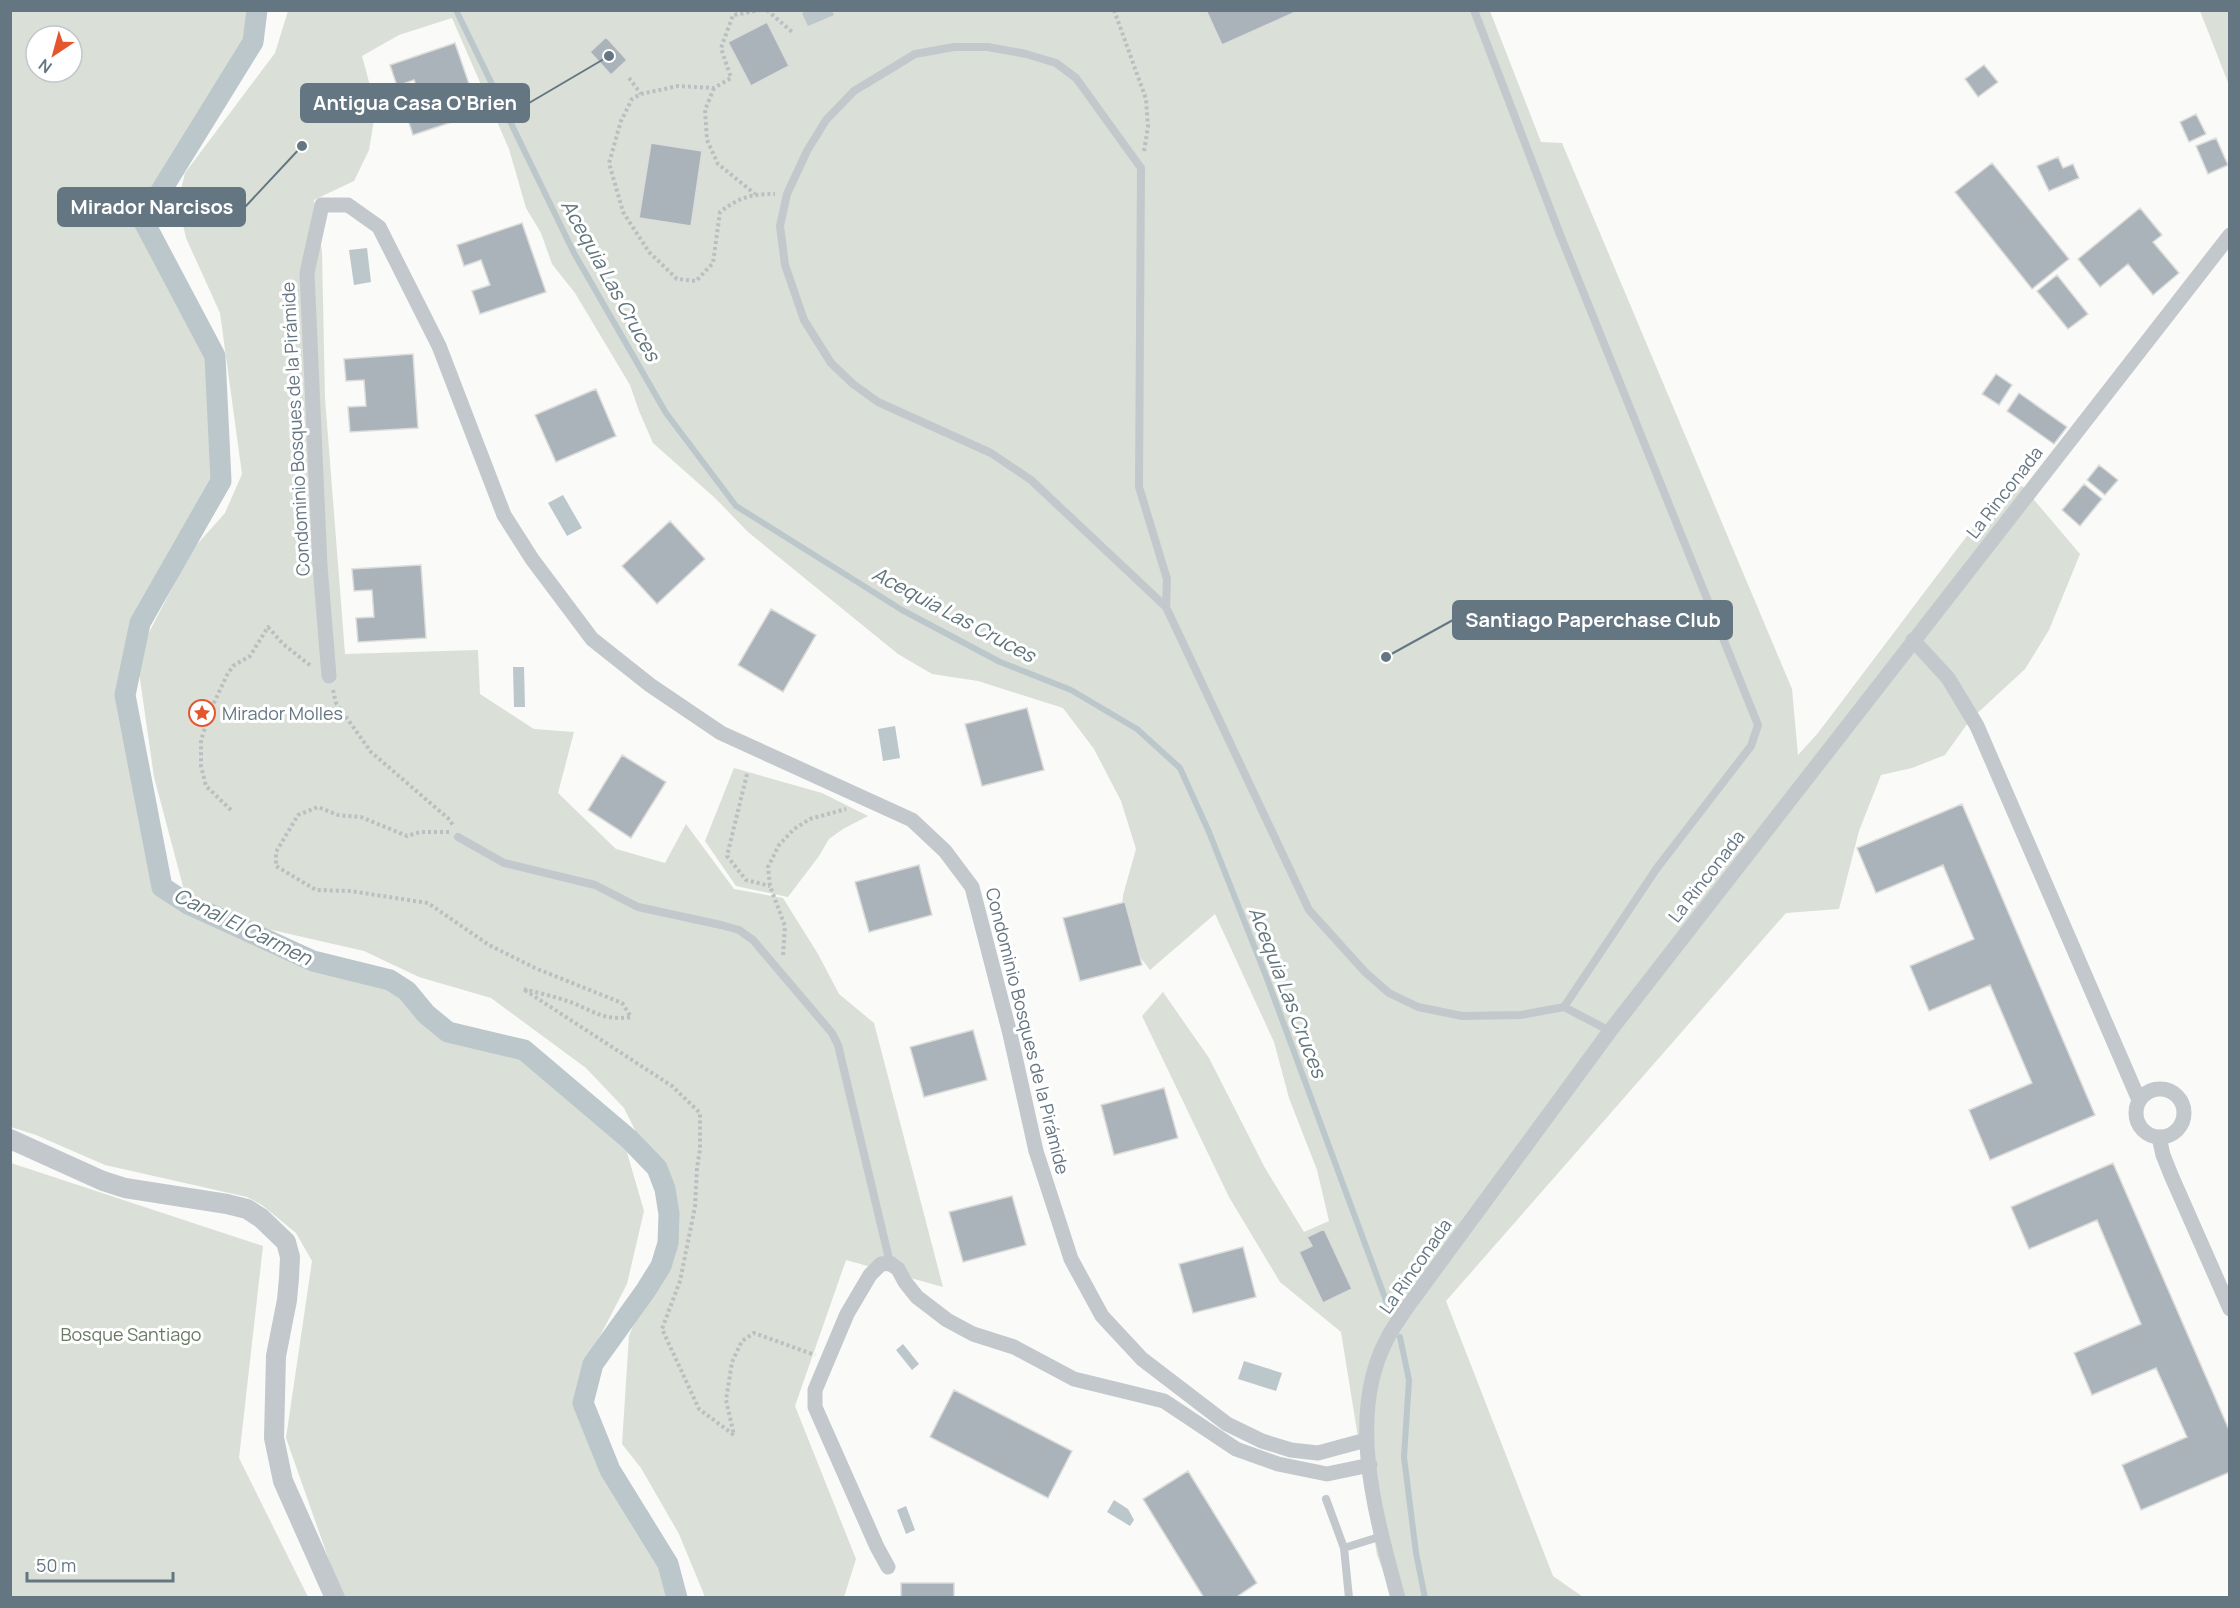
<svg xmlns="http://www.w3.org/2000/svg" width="2240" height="1608" viewBox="0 0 2240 1608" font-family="Manrope,sans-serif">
<rect width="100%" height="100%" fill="#fafaf8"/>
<path fill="#dadfd7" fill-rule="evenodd" d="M 10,11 L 250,11 L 247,40 L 136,219 L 209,357 L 214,479 L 134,621 L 119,695 L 157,891 L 185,909 L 308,965 L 375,974 L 453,1027 L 501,1039 L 537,1065 L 624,1142 L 644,1211 L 627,1284 L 586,1363 L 593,1418 L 619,1479 L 662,1545 L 672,1597 L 342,1597 L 286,1438 L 312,1261 L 296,1233 L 262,1205 L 247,1197 L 105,1165 L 36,1135 L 11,1127 ZM 36,36 L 72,36 L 72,72 L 36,72 Z
M 288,11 L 1490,11 L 1541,142 L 1562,143 L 1792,689 L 1798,755 L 1818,733 L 2013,475 L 2080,554 L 2049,630 L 2025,669 L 1970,720 L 1945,755 L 1912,768 L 1881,775 L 1859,831 L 1839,909 L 1786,913 L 1446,1301 L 1553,1576 L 1583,1597 L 1393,1597 L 1377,1555 L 1341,1332 L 1280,1282 L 1229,1197 L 1142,1016 L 1163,992 L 1209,1058 L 1265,1168 L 1304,1232 L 1329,1221 L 1317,1170 L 1289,1098 L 1274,1042 L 1215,914 L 1150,970 L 1120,931 L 1123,895 L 1136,849 L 1121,801 L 1094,749 L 1063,708 L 978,681 L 932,674 L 898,654 L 748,532 L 715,498 L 653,443 L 639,411 L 630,385 L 575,293 L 552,264 L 541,233 L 526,208 L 509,149 L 452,18 L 399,35 L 362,56 L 376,108 L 369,150 L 354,181 L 314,200 L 322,252 L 325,398 L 345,654 L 478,650 L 480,694 L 534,729 L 574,732 L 558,793 L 616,849 L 665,863 L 686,824 L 734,889 L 783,898 L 818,954 L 839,994 L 874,1023 L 943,1287 L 846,1260 L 795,1406 L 856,1559 L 844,1597 L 705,1597 L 679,1534 L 641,1468 L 622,1444 L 629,1336 L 643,1301 L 655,1287 L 663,1213 L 649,1158 L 624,1108 L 586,1068 L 491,998 L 419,977 L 364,951 L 259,927 L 214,908 L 184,890 L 154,777 L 139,672 L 146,638 L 192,550 L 225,513 L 242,474 L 220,313 L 186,238 L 178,202 L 185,173 L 275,53 Z
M 2200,11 L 2229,11 L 2229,85 Z
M 734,768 L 822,793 L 868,816 L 843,829 L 829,839 L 819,856 L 788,897 L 736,886 L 705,841 Z
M 11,1163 L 263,1246 L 239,1458 L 308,1597 L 11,1597 Z"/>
<path fill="#bbc7cb" d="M 808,11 L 832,11 L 834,15 L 808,26 L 802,13 Z
M 367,248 L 371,282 L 354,285 L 349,250 Z
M 563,495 L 582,528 L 567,536 L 548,503 Z
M 513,667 L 524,667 L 525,707 L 514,707 Z
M 895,726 L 900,758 L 883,761 L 878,729 Z
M 903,1344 L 919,1364 L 912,1370 L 896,1350 Z
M 1244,1361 L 1282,1373 L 1276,1391 L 1238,1379 Z
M 1114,1500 L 1128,1509 L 1134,1520 L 1130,1526 L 1107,1512 Z
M 906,1506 L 915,1530 L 906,1534 L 897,1510 Z"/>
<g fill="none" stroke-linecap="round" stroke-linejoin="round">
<path stroke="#bbc7cb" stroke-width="6" d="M 456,10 L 574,253 L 666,413 L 736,506 L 902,610 L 1000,662 L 1071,690 L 1137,729 L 1180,768 L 1209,832 L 1266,976 L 1388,1306
M 1400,1337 L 1409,1380 L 1404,1457 L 1416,1553 L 1425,1598"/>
<path stroke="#bbc7cb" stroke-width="21" d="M 257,10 L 253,42 L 143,220 L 215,356 L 221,481 L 140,623 L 125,695 L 162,887 L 188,904 L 313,961 L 390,980 L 407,991 L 426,1014 L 448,1032 L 524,1050 L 629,1139 L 657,1168 L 665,1189 L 669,1214 L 668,1243 L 661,1266 L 646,1290 L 593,1364 L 583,1403 L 610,1470 L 668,1564 L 677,1598"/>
</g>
<path fill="#aab3b9" stroke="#dcdcda" stroke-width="1.5" d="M 1206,10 L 1300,10 L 1222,45 Z
M 767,22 L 789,66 L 751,86 L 728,42 Z
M 606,37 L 627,60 L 611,75 L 590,52 Z
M 455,43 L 479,113 L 413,135 L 405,111 L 423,105 L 414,80 L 397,86 L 390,65 Z
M 1984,65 L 1998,82 L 1978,97 L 1965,79 Z
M 2196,114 L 2206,134 L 2189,142 L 2180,122 Z
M 2216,138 L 2228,165 L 2208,174 L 2196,146 Z
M 651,143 L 702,151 L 691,226 L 639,218 Z
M 2058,157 L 2063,168 L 2073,164 L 2079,178 L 2049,191 L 2037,166 Z
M 1992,163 L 2069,259 L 2032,289 L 1955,192 Z
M 2140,208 L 2162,235 L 2153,242 L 2179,273 L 2153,295 L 2128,264 L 2100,287 L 2078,259 Z
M 522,223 L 546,292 L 480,314 L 472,291 L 490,285 L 481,260 L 464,266 L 457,245 Z
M 2057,275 L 2088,314 L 2068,329 L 2037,291 Z
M 413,354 L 418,428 L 350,432 L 348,407 L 366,406 L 364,380 L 346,381 L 344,359 Z
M 1996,374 L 2012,385 L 1999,405 L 1982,394 Z
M 596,389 L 616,436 L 556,462 L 535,415 Z
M 2019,393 L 2067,427 L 2054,444 L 2007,411 Z
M 2099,465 L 2118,480 L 2105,495 L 2087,480 Z
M 2084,484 L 2102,499 L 2080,526 L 2062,510 Z
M 670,521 L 705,559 L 657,604 L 622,566 Z
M 421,565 L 426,638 L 358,642 L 356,618 L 374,617 L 372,590 L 354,591 L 352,569 Z
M 771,609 L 816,635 L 783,692 L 738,665 Z
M 1027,708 L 1044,770 L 982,786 L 965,724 Z
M 622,755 L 666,782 L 631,838 L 588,810 Z
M 1962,804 L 2095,1115 L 1990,1160 L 1969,1110 L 2032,1083 L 1990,985 L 1929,1011 L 1910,966 L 1974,939 L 1943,865 L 1876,893 L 1857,848 Z
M 919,865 L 932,915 L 869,932 L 855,882 Z
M 1125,902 L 1142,965 L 1080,981 L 1063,918 Z
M 973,1030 L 987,1080 L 924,1097 L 910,1047 Z
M 1164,1088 L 1178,1138 L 1114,1155 L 1101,1105 Z
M 2113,1163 L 2230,1432 L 2230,1472 L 2141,1510 L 2122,1465 L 2187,1437 L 2156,1368 L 2092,1395 L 2074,1353 L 2141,1324 L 2097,1220 L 2029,1249 L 2011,1207 Z
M 1012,1196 L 1026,1245 L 963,1262 L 949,1212 Z
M 1324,1229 L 1352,1289 L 1323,1303 L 1299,1252 L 1312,1246 L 1307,1237 Z
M 1243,1247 L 1256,1297 L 1193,1313 L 1179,1264 Z
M 954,1390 L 1072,1451 L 1048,1498 L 930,1437 Z
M 1188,1471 L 1257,1583 L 1235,1598 L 1204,1598 L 1143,1499 Z
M 901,1583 L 954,1583 L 954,1598 L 901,1598 Z"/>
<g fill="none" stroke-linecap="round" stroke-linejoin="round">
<path stroke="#bbbfc2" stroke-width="4" stroke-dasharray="3 3" stroke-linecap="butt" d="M 761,10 L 733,15 L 721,48 L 731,78 L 714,88 L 678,86 L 641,94 L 632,99 L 621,121 L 609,163 L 623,212 L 649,252 L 677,279 L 696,281 L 713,263 L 720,212 C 740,197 751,194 775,194
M 767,10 L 792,32
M 1114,10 L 1146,99 L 1148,127 L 1144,151
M 629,78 L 641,94
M 714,88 L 705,110 L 707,140 L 718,164 L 755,194
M 333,690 L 336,703 L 371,752 L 450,820 L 453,826
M 747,774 L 727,856 L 746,880 L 770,886
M 231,810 L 206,786 L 201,766 L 201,740 L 212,707 L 227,675 L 233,666 L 250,656 L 268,627 L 283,644 L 311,666
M 449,832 L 420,832 L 407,836 L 361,817 L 338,815 L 318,807 L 298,815 L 276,852 L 276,866 L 316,890 L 350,891 L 428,903 L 489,945 L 535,968 L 622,1003 L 631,1017 C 605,1021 595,1012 573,1003 C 557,997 539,993 523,989 L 672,1086 L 700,1113 L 700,1149 L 697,1168 L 695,1207 L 680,1281 L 662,1329 L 699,1409 L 734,1435 L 726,1400 L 732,1362 L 742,1341 L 754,1333 L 815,1355
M 783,955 L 785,926 L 770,886 L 768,867 L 779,845 L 794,829 L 810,819 L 846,809"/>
<path stroke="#c3c8cc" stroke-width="8" d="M 1474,10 L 1559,232 L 1758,725 L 1751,746 L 1657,868 L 1564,1007
M 1166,607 L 1167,579 L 1139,487 L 1141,168 L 1076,78 L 1056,63 L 1026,54 L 988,47 L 954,47 L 915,54 L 854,91 L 826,120 L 807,151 L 787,194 L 780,226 L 785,265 L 804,320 L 831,363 L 853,384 L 878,402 L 991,453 L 1031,480 L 1166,607 L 1309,910 L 1365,972 L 1389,993 L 1418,1007 L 1462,1016 L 1521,1015 L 1564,1007 L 1610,1031
M 458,837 L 504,863 L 595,885 L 638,907 L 721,925 L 739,930 L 753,940 L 832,1033 L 838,1045 L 890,1263
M 1326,1499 L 1344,1548 L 1349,1598
M 1344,1548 L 1382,1536"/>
<path stroke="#c3c8cc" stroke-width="15" d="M 1913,640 L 1948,678 L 1977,726 L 2139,1100
M 329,676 L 320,566 L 307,273 L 322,205 L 348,205 L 379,227 L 439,346 L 504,515 L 532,559 L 592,639 L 650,685 L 721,733 L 912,820 L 945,851 L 972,887 L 1010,1034 L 1036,1151 L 1071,1259 L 1102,1316 L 1142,1359 L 1227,1424 L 1262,1441 L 1291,1450 L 1318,1453 L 1366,1440
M2136 1113a24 24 0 1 1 48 0a24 24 0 1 1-48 0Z
M 2159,1137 L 2163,1155 L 2171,1175 L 2230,1309
M 888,1567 L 877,1547 L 815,1407 L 815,1390 L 847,1314 L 870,1275 L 881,1264 L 890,1263 L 898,1269 L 905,1282 L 917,1297 L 947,1320 L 973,1334 L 1014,1347 L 1074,1379 L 1164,1401 L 1236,1449 L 1278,1464 L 1327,1474 L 1370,1465
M 1398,1598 C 1377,1519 1346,1419 1386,1341 C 1391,1330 1399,1320 1405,1310 L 1610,1031 L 2230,235"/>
<path stroke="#c3c8cc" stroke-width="20" d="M 10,1139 L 103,1181 L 125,1188 L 227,1204 L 247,1209 L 261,1218 L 286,1242 L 290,1257 L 289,1278 L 287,1300 L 276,1356 L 274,1438 L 283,1481 L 335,1598"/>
</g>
<defs>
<symbol id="sight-ring" viewBox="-11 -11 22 22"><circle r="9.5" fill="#fff" stroke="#e4572e" stroke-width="1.5"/><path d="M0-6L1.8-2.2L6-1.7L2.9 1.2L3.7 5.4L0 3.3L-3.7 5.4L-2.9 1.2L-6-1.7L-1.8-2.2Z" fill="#e4572e"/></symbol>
</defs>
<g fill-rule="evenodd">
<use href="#sight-ring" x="187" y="698" width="30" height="30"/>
</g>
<g text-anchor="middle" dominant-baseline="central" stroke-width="6" stroke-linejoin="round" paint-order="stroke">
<g font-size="18" fill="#657683" stroke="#fff">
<text transform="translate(295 429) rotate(-93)">Condominio Bosques de la Pirámide</text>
<text transform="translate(2004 492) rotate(-52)">La Rinconada</text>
<text transform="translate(1706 876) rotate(-52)">La Rinconada</text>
<text transform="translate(1028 1031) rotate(76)">Condominio Bosques de la Pirámide</text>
<text transform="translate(1415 1266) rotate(-55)">La Rinconada</text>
</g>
<g font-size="18" fill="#657683" stroke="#fff" text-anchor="start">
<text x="222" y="713">Mirador Molles</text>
</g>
<g font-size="18" fill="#687a64" stroke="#fff">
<text x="131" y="1334">Bosque Santiago</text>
</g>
<g font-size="20" font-style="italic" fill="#60757c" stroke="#fff">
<text transform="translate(611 280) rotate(61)">Acequia Las Cruces</text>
<text transform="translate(954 614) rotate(28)">Acequia Las Cruces</text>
<text transform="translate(243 926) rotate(26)">Canal El Carmen</text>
<text transform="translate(1288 992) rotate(69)">Acequia Las Cruces</text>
</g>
</g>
<path fill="none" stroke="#657683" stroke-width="2" d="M609 56L529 103M302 146L245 207M1386 657L1453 620"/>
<g fill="#657683" stroke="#fff" stroke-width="2">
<circle cx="609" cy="56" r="6"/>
<circle cx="302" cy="146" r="6"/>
<circle cx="1386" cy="657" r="6"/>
</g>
<g fill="#657683" stroke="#657683" stroke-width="2">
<rect x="301" y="84" width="228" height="38" rx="6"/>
<rect x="58" y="188" width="187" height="38" rx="6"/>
<rect x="1453" y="601" width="279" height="38" rx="6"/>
</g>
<g font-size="20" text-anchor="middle" font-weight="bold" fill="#fff">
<text x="415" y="110">Antigua Casa O'Brien</text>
<text x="152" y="214">Mirador Narcisos</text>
<text x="1593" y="627">Santiago Paperchase Club</text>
</g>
<rect width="2240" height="1608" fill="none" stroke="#657683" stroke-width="24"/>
<g transform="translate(54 54) rotate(216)"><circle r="28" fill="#ffffff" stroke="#c1c8cd" stroke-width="1.5"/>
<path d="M0-4.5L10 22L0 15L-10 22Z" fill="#e4572e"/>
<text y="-9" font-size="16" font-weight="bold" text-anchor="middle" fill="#657683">N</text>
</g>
<path d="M27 1572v9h146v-9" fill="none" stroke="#657683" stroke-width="3"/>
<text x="36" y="1572" font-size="18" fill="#657683" stroke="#ffffff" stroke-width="4.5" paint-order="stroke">50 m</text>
</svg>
